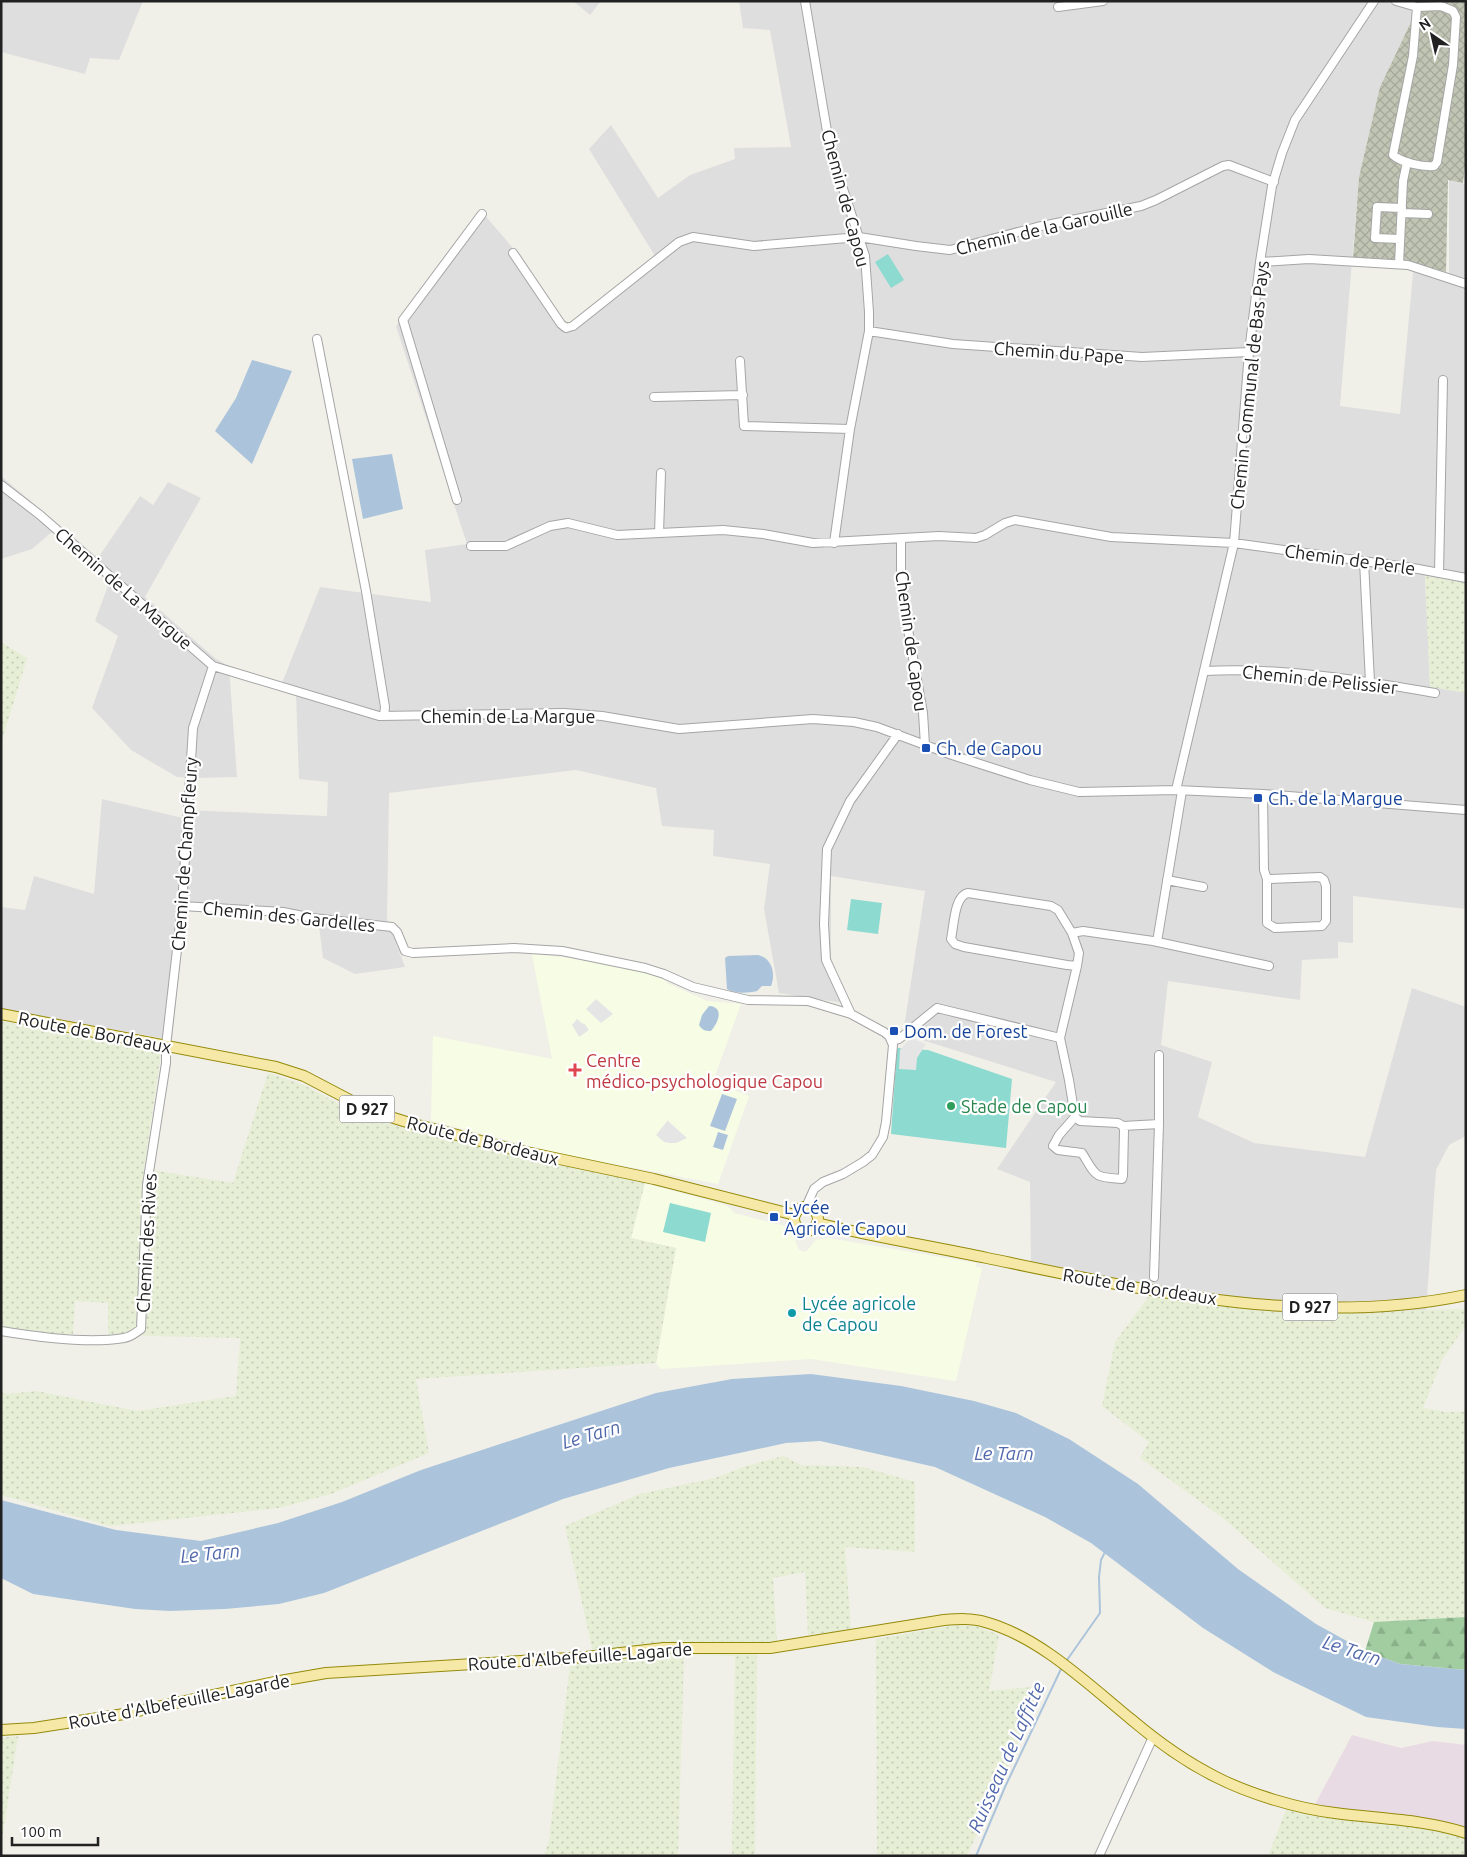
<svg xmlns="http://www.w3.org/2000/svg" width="1467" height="1857" viewBox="0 0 1467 1857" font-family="Ubuntu,sans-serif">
<defs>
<pattern id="construction-cross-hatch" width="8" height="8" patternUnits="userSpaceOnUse" patternTransform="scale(1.25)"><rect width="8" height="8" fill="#c1c5b4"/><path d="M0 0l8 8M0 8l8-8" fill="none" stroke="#a6a99a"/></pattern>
<pattern id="farmland-dots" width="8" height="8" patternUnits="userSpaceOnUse" patternTransform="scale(1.25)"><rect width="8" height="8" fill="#e6eed5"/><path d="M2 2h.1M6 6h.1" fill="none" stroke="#c5ccb7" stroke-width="1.8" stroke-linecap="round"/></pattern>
<pattern id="forest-firs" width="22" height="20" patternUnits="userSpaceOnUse" patternTransform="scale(1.25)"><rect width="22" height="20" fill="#a1cda0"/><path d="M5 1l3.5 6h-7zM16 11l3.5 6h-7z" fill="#8ab08a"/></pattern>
</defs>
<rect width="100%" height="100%" fill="#f1f0e8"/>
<path fill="#dfdede" d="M 1,1 L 143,1 L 119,60 L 90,58 L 85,74 L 1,52 Z
M 573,1 L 601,1 L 590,15 Z
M 739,1 L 1421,1 L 1380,87 L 1359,177 L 1340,406 L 1400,414 L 1414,263 L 1449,273 L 1449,180 L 1466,184 L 1466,583 L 1425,576 L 1430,686 L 1466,693 L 1466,909 L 1353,896 L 1353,943 L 1338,942 L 1338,958 L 1302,960 L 1300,1000 L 1168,981 L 1161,1045 L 1212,1062 L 1198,1117 L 1254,1143 L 1365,1157 L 1412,988 L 1466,1007 L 1466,1136 L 1449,1145 L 1436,1170 L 1426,1311 L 1287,1313 L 1150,1296 L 1031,1272 L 1030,1182 L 997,1169 L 1056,1082 L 903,1034 L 925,891 L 831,876 L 831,958 L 849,1004 L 779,993 L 764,909 L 770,864 L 713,856 L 714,830 L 662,826 L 656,788 L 576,770 L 389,793 L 387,920 L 405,967 L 355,974 L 323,958 L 319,926 L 268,914 L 186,911 L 172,1040 L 1,1009 L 1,907 L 25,910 L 34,876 L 94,894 L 102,799 L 183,818 L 185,810 L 327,816 L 328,782 L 299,779 L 296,695 L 280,688 L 320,587 L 431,602 L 425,550 L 467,544 L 396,326 L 482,212 L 513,248 L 563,321 L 572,324 L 655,256 L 589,149 L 611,125 L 658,198 L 690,175 L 735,159 L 734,148 L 791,147 L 770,30 L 743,28 Z
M 1,476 L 98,558 L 140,496 L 153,505 L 168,482 L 201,498 L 145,597 L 216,659 L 229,666 L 237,777 L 195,778 L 177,777 L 131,750 L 92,708 L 118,636 L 95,621 L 109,583 L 52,532 L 32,549 L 1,559 Z"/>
<path fill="#e9dbe3" d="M 1352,1735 L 1401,1748 L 1433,1741 L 1466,1745 L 1466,1839 L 1437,1829 L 1401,1825 L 1367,1823 L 1311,1812 Z"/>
<path fill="#f7fde5" d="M 532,954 L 569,958 L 655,974 L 669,984 L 707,1001 L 741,1004 L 713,1081 L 749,1096 L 718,1184 L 567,1155 L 431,1121 L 433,1036 L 552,1059 Z
M 645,1183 L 725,1205 L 731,1209 L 734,1213 L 785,1226 L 794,1237 L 799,1250 L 806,1252 L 816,1240 L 828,1238 L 976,1263 L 976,1267 L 982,1268 L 956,1381 L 811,1359 L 661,1369 L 656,1363 L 676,1248 L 631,1238 Z"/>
<path fill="url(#construction-cross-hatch)" d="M 1421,1 L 1466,1 L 1466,158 L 1463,183 L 1448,180 L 1446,272 L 1414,263 L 1353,258 L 1359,177 L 1380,87 Z"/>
<path fill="url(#farmland-dots)" d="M 1425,576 L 1466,583 L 1466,693 L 1430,687 Z
M 1,642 L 27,658 L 1,744 Z
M 1,1021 L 161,1053 L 144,1169 L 233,1183 L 268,1073 L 304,1085 L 359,1115 L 408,1129 L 645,1183 L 631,1238 L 676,1248 L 656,1363 L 416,1379 L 429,1453 L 331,1494 L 279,1508 L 110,1526 L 1,1495 L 1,1392 L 8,1394 L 36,1391 L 137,1411 L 236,1396 L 240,1338 L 108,1335 L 108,1303 L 75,1301 L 73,1334 L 35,1333 L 1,1326 Z
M 1149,1296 L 1287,1313 L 1466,1309 L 1466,1325 L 1442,1360 L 1423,1408 L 1445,1412 L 1466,1412 L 1466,1617 L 1374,1622 L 1325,1608 L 1224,1519 L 1140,1458 L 1149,1442 L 1102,1406 L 1115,1342 Z
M 783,1456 L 801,1465 L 863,1467 L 915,1482 L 915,1552 L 845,1547 L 851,1630 L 808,1635 L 805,1572 L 773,1578 L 777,1641 L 757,1643 L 755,1856 L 732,1856 L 735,1656 L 684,1654 L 678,1856 L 544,1856 L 549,1840 L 570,1665 L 595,1662 L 565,1526 L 640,1494 L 715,1478 L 746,1466 Z
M 957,1625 L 976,1626 L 999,1635 L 989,1691 L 1044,1686 L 967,1856 L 877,1856 L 876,1639 Z
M 18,1736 L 1,1846 L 1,1738 Z
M 1287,1807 L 1367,1823 L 1401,1825 L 1437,1829 L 1466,1839 L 1466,1856 L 1268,1856 Z"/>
<path fill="url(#forest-firs)" d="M 1466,1617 L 1466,1670 L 1400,1664 L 1365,1651 L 1374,1622 Z"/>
<path fill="#8cdad0" d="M 888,254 L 904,280 L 891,288 L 875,262 Z
M 851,899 L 882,903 L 878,934 L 847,930 Z
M 897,1048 L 928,1050 L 1012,1079 L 1006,1148 L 891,1134 Z
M 670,1203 L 711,1213 L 705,1242 L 663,1232 Z"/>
<path fill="#e5e5e5" d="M 596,999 L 613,1014 L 601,1023 L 586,1009 Z
M 577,1019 L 583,1024 L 584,1023 L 589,1030 L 579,1037 L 572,1025 Z
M 910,1038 L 926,1044 L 917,1058 L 916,1070 L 899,1069 L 900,1050 Z
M 668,1120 L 668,1121 L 687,1138 L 676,1143 L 669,1143 L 664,1142 L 656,1135 Z"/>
<path fill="#acc4db" d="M 252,360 L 292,371 L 252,464 L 215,431 L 236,398 Z
M 392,454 L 403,509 L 363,519 L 352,459 Z
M 758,955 C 772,958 776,974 771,986 L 762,986 L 757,991 C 748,993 735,994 727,989 L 725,958 L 728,956 Z
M 709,1006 C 725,1007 718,1023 711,1031 C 705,1031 702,1030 699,1025 L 702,1015 Z
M 722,1094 L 737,1099 L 725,1131 L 710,1126 Z
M 718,1132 L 728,1135 L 723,1150 L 713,1147 Z
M 811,1374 L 901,1386 L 974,1401 L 1016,1413 L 1069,1439 L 1138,1484 L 1238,1569 L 1316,1624 L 1365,1651 L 1400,1664 L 1466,1670 L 1466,1729 L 1437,1727 L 1366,1717 L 1273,1672 L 1203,1628 L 1091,1543 L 1045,1517 L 935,1467 L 820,1441 L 786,1443 L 669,1468 L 563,1499 L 324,1593 L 279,1604 L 225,1609 L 170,1611 L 135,1609 L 33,1594 L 1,1578 L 1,1500 L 116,1530 L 201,1541 L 278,1523 L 342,1502 L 421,1470 L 656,1393 L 732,1379 Z"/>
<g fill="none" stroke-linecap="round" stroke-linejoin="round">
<path stroke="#acc4db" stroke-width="2" d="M 1067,1660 L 1100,1613 L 1099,1577 L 1101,1560 L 1105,1552
M 976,1856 L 1005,1787 L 1061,1669"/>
<defs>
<path id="minor" d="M 805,1 L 830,149 L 865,256 L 869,312 L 869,331 L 850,429 L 834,543
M 1396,1 L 1417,7 L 1441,6 L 1453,11 L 1456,17 L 1453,65 L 1437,162 L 1434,166 C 1423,167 1402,163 1393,155 L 1413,56 L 1417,7
M 1058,7 L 1103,1
M 1402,213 L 1428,214
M 1400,239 L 1375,238 L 1377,207 L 1402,208
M 513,253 L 561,324 L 566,328 L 573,326 L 679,242 L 693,237 L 754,246 L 859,237 L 916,246 L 950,250 L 1037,227 L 1141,206 L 1156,200 L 1223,166 L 1229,165 L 1274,182
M 1260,262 L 1309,259 L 1408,265 L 1466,284
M 1399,264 L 1403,181 L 1407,162
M 869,331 L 953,344 L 1142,357 L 1249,352
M 317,339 L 366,591 L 385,707 L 384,716
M 740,361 L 744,426 L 850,429
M 654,397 L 743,395
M 1,485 L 40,515 L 213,666 L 379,716 L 564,713 L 602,716 L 679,729 L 813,719 L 854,722 L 877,727 L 952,755 L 1030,780 L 1079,792 L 1176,790 L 1263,794 L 1466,810
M 457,500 L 403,320 L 482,214
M 659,533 L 661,473
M 901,538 L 901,575 L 905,613 L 923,713 L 925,745
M 471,546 L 506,546 L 550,526 L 568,523 L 617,535 L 723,530 L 763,534 L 813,543 L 939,536 L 976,538 L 985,535 L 1005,523 L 1015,520 L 1111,537 L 1234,543 L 1413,568 L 1466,578
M 1364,561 L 1370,682
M 1439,573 L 1443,380
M 1205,671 C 1282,667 1360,680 1435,693
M 1176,790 L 1234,543 L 1249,352 L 1260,262 L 1272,186 L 1282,153 L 1295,120 L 1374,1
M 1263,794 L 1264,870 L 1267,879 L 1267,923 L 1275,928 L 1322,926 L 1326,921 L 1326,886 L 1324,880 L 1320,877 L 1267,879
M 1167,880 L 1203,887
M 182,906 L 283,912 L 313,918 L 392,927 L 397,932 L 405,951 L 413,953 L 514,948 L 562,951 L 645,968 L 664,974 L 693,987 L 748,1000 L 808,1001 L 851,1014
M 1072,933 L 1083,931 L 1153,941 L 1269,966
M 1157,942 L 1182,791
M 1060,1038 L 1077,966 L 1079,953 L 1072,933 L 1058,910 L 1051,906 L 968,893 C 954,896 954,926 951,939 L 955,944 L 964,947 L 1067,965 L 1077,966
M 892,1041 L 899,1039 L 937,1008 L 1060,1038 L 1069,1080 L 1075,1117 L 1080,1121 L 1118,1123 L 1123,1126 L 1159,1124
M 1075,1117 L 1059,1135 L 1053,1146 L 1058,1150 L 1082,1153 C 1097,1177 1093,1177 1122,1179 L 1123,1176 L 1124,1130 L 1123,1126
M 806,1207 L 814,1189 L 823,1182 L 843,1174 L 863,1162 L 872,1155 L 883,1137 L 886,1122 L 893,1045 L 889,1036 L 884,1032 L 851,1014 L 826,960 L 824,924 L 827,849 L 850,801 L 898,734
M 1154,1277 L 1159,1124 L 1159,1055
M 1,1331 C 37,1337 89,1344 124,1338 C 131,1337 135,1333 141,1329 L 147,1185 L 166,1063 L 166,1046 L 182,906 L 193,728 L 213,666
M 1099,1856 L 1153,1737"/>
<path id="major" d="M 1,1014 L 276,1067 L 304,1076 L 371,1111 L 410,1123 L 512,1149 L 654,1179 L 795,1215
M794 1219a12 12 0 1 1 24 0a12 12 0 1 1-24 0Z
M 817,1223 C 873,1237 931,1246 987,1258 C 1142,1290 1308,1328 1466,1295
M 1,1730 L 34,1728 L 124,1714 L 274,1682 L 326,1673 L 586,1657 L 664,1648 L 770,1648 L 944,1620 C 958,1619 972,1618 985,1622 C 1040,1637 1089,1685 1132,1720 C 1158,1742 1186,1762 1216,1777 C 1249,1794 1299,1809 1335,1813 C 1379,1819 1423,1819 1466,1833"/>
</defs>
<use href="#minor" stroke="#a5a5a5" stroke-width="10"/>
<use href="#major" stroke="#948a0a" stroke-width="12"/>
<use href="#minor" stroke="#fff" stroke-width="8"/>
<use href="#major" stroke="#f6e9a7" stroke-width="10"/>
</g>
<g fill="#1a4fb4" stroke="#fff" stroke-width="2">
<rect x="921" y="743" width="10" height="10" rx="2.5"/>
<rect x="1253" y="793" width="10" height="10" rx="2.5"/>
<rect x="889" y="1026" width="10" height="10" rx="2.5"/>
<rect x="769" y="1212" width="10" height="10" rx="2.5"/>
</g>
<path fill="#e0444e" stroke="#fff" stroke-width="2" d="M572.5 1062.5h5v5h5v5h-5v5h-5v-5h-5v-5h5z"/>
<circle fill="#2e9e5b" stroke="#fff" stroke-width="2" cx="951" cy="1106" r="5"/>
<circle fill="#0f9aa8" stroke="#fff" stroke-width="2" cx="792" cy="1313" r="5"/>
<g text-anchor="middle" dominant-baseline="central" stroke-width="4.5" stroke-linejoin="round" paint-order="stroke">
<g fill="#fff" stroke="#646464" stroke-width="1">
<rect x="339.5" y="1095.5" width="55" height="27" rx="4"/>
<rect x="1282.5" y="1293.5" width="55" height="27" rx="4"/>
</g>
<g font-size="16" font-weight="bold" fill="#212121">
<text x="367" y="1109">D 927</text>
<text x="1310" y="1307">D 927</text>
</g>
<g font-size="18" fill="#212121" stroke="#fff">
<text transform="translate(846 198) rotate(75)">Chemin de Capou</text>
<text transform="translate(1044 228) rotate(-13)">Chemin de la Garouille</text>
<text transform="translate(1059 352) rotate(4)">Chemin du Pape</text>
<text transform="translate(1249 385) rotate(-84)">Chemin Communal de Bas Pays</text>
<text transform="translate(1350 559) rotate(8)">Chemin de Perle</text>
<text transform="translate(124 588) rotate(41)">Chemin de La Margue</text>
<text transform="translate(912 641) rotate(82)">Chemin de Capou</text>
<text transform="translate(1320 679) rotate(6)">Chemin de Pelissier</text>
<text x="508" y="716">Chemin de La Margue</text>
<text transform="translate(184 854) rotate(-86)">Chemin de Champfleury</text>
<text transform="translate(289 916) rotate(6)">Chemin des Gardelles</text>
<text transform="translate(95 1032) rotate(11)">Route de Bordeaux</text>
<text transform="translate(483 1140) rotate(14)">Route de Bordeaux</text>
<text transform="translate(146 1243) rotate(-87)">Chemin des Rives</text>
<text transform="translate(1140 1286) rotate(9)">Route de Bordeaux</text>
<text transform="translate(580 1656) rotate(-4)">Route d'Albefeuille-Lagarde</text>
<text transform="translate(179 1701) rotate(-11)">Route d'Albefeuille-Lagarde</text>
</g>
<g font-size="18" fill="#164399" stroke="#fff" text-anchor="start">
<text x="936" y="748">Ch. de Capou</text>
<text x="1268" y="798">Ch. de la Margue</text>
<text x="904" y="1031">Dom. de Forest</text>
<text x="784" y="1207">Lycée<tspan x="784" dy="21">Agricole Capou</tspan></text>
</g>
<g font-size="18" fill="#be3a42" stroke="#fff" text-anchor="start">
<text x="586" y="1060">Centre<tspan x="586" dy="21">médico-psychologique Capou</tspan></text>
</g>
<g font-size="18" fill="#27864d" stroke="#fff" text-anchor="start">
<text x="961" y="1106">Stade de Capou</text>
</g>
<g font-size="18" fill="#0d838f" stroke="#fff" text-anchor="start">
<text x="802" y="1303">Lycée agricole<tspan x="802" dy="21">de Capou</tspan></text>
</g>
<g font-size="19" font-style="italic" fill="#5268ac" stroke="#fff">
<text transform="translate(591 1434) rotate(-16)">Le Tarn</text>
<text x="1004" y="1453">Le Tarn</text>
<text transform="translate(210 1553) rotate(-6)">Le Tarn</text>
<text transform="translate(1352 1650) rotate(18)">Le Tarn</text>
<text transform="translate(1006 1757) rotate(-66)">Ruisseau de Laffitte</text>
</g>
</g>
<rect width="1467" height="1857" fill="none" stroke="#212121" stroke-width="5"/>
<g transform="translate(1432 35) rotate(326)" stroke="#ffffff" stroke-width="4" paint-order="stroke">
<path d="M0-4L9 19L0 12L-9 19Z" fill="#212121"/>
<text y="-8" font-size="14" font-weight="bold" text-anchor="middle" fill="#212121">N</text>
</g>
<path d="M12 1837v8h86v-8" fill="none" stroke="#212121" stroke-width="2.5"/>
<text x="20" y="1837" font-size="15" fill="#212121" stroke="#ffffff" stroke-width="4" paint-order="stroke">100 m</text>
</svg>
